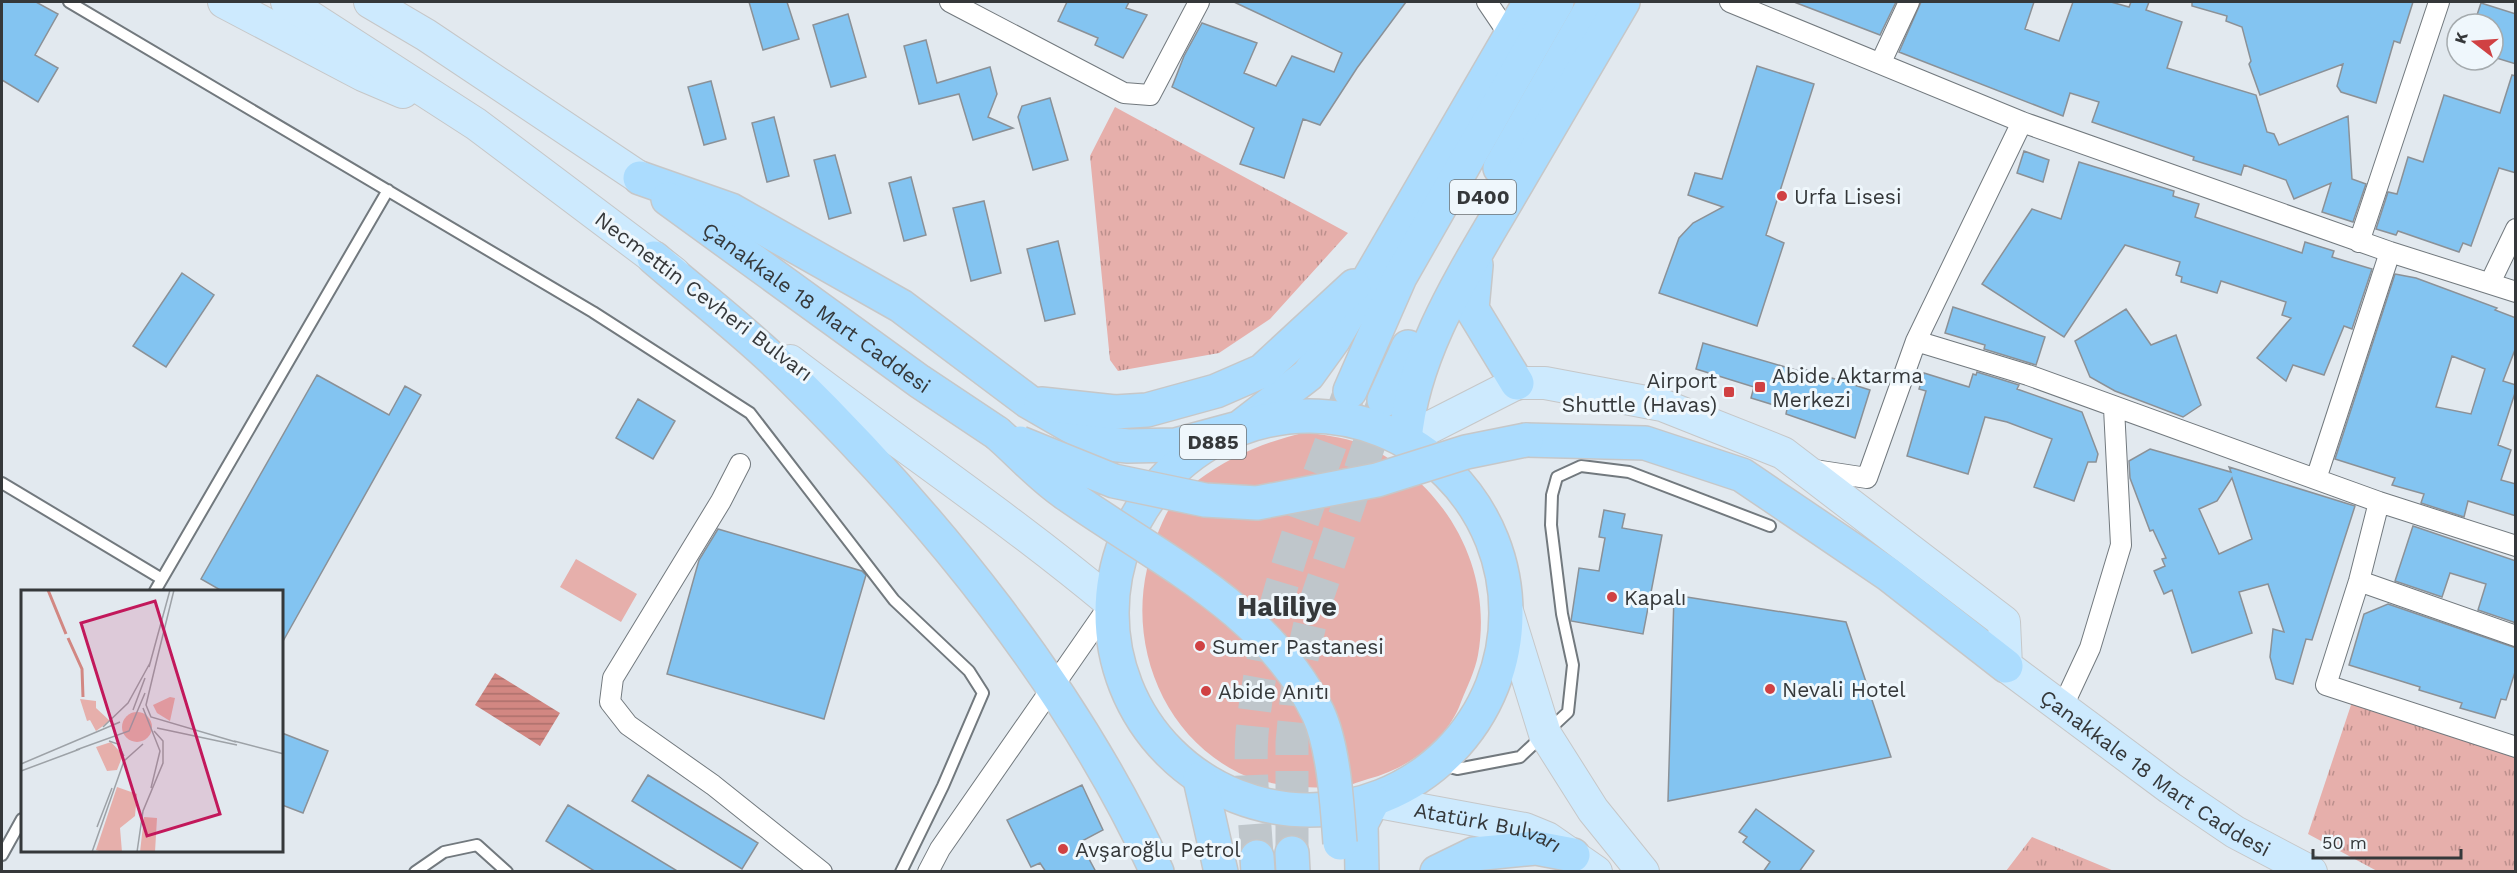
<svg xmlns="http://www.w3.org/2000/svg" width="2517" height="873" viewBox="0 0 2517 873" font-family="'Work Sans',sans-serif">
<defs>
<pattern id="park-tufts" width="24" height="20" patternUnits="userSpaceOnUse" patternTransform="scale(1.5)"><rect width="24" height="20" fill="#e6afab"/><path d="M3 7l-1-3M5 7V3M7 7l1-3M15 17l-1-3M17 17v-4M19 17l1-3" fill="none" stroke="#bb8f8c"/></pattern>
<pattern id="water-rules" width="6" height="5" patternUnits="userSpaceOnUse" patternTransform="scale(1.5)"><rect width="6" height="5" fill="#d28782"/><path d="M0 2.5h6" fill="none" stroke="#ab6f6b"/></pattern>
</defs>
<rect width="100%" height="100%" fill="#e2e9ef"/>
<path fill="#e6afab" d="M 1306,432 C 1323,435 1343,437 1359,443 C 1443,478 1494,566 1478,655 C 1475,671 1467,687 1461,702 C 1447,741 1407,769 1368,779 C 1358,782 1347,787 1336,787 C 1309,789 1263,785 1239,773 C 1164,736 1129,648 1147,569 C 1153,545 1161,519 1176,498 C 1181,492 1191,486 1197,481 C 1231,456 1265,442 1306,432 Z
M 576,559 L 637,594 L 621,622 L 560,587 Z"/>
<path fill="url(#park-tufts)" d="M 1115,107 L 1348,233 L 1270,319 L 1219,353 L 1118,371 L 1110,360 L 1090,156 Z
M 2353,699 L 2515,756 L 2515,871 L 2377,871 L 2308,834 Z
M 2032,837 L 2114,871 L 2006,871 Z"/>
<path fill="url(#water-rules)" d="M 495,673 L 560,713 L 540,746 L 475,705 Z"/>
<path fill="#83c4f1" stroke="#8b9197" stroke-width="1.5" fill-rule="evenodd" d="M 2,2 L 36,2 L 58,14 L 35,55 L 58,68 L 38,102 L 2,80 Z
M 749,2 L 787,2 L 799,39 L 763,50 Z
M 1067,2 L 1129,2 L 1126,8 L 1147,15 L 1123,58 L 1095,45 L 1098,38 L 1058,21 Z
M 1234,2 L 1406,2 L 1357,68 L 1320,125 L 1303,119 L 1284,178 L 1240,164 L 1254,128 L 1172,87 L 1184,56 L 1202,23 L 1257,43 L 1244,73 L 1276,86 L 1292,56 L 1334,72 L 1342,53 Z
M 1794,2 L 1896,2 L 1880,35 Z
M 1921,2 L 2034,2 L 2025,29 L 2059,41 L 2073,2 L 2111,2 L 2129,7 L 2131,2 L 2149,2 L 2146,10 L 2182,22 L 2167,68 L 2256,95 L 2267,132 L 2274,134 L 2279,145 L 2348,116 L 2352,179 L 2366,184 L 2353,222 L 2322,212 L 2331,183 L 2294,199 L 2286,180 L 2244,165 L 2241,175 L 2193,160 L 2194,157 L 2092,122 L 2099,102 L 2070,93 L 2063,116 L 1899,52 Z
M 2192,2 L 2413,2 L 2400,43 L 2394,41 L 2376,103 L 2341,92 L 2337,86 L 2343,64 L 2260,95 L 2249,64 L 2251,61 L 2242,27 L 2226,21 L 2227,16 L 2192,6 Z
M 2481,3 L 2516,14 L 2516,64 L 2493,57 L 2493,24 L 2474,24 Z
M 848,14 L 866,77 L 831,87 L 813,25 Z
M 926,40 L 937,83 L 990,67 L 997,94 L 988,117 L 1013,128 L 973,140 L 959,94 L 919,104 L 904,46 Z
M 1757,66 L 1814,84 L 1766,235 L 1784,243 L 1757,326 L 1659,293 L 1679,238 L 1693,223 L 1723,207 L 1688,195 L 1695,173 L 1722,179 Z
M 2512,75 L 2516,76 L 2516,173 L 2499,168 L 2471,246 L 2463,243 L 2459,252 L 2398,231 L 2396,235 L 2376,229 L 2388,192 L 2397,194 L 2408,157 L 2423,162 L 2444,95 L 2500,113 Z
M 711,81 L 726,139 L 704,145 L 688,87 Z
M 1050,98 L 1068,160 L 1033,170 L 1018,117 L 1022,106 Z
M 774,117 L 789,176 L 767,182 L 752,123 Z
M 2024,151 L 2049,160 L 2043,182 L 2017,173 Z
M 835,155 L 851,213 L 829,219 L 814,160 Z
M 2079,162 L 2174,191 L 2173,196 L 2199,204 L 2195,217 L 2302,253 L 2305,242 L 2334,251 L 2332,257 L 2372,269 L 2352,329 L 2344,326 L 2324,375 L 2293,365 L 2286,381 L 2257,358 L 2291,318 L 2282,315 L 2286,302 L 2221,281 L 2217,293 L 2181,282 L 2182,277 L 2176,275 L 2180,262 L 2125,245 L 2064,337 L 1982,284 L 2032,209 L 2061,219 Z
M 911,177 L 926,235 L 904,241 L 889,183 Z
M 984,201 L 1001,273 L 971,281 L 953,208 Z
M 1058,241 L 1075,314 L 1045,321 L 1027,249 Z
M 182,273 L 214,295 L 166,367 L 133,346 Z
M 2395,274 L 2416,278 L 2497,308 L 2495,310 L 2516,318 L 2516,347 L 2503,381 L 2516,385 L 2516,390 L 2498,445 L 2511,450 L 2501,480 L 2516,484 L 2516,516 L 2468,501 L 2464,517 L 2421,503 L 2424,494 L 2392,485 L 2395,478 L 2335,459 ZM 2452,356 L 2485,369 L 2471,414 L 2436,407 Z
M 1953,307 L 2045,337 L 2036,365 L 1984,349 L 1985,345 L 1945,333 Z
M 2126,309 L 2151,345 L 2176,335 L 2201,405 L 2183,417 L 2115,391 L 2090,377 L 2075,341 Z
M 1703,343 L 1799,371 L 1800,368 L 1870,390 L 1855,438 L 1786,414 L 1787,409 L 1751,398 L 1754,387 L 1696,369 Z
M 1977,372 L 2019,385 L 2017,389 L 2082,412 L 2098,454 L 2096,462 L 2088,462 L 2074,501 L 2034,487 L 2052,439 L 2007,422 L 1985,417 L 1968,474 L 1907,456 L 1926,391 L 1919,389 L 1924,373 L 1969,387 L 1973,374 L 1976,375 Z
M 317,375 L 389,415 L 405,386 L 421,395 L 282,643 L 282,591 L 222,591 L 201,579 Z
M 638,399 L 675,421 L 653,459 L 616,438 Z
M 2150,449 L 2231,472 L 2229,467 L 2355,506 L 2312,640 L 2306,639 L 2293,684 L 2276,679 L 2270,657 L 2273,629 L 2284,632 L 2268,584 L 2239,592 L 2252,633 L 2192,653 L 2172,590 L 2164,594 L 2154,571 L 2165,566 L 2162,559 L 2166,558 L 2153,530 L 2150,531 L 2130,478 L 2129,461 ZM 2232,478 L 2252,539 L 2219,554 L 2199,509 L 2217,501 Z
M 1604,510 L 1625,514 L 1622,528 L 1662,535 L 1643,634 L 1571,621 L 1579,568 L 1599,571 L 1605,538 L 1599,537 Z
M 2413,526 L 2516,561 L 2516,623 L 2478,610 L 2486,584 L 2450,573 L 2442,597 L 2395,581 Z
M 718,529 L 862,571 L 866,575 L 824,719 L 667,674 L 699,560 Z
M 1674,595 L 1846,622 L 1891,757 L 1668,801 Z
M 2388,604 L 2516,648 L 2516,669 L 2506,700 L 2501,699 L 2495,718 L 2460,708 L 2462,703 L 2419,690 L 2420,687 L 2349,665 L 2364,614 Z
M 282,733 L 328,751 L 303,813 L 282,805 Z
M 648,775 L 758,843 L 742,869 L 632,801 Z
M 1082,785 L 1103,830 L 1080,842 L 1096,872 L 1046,872 L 1040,863 L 1031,867 L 1007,820 Z
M 568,805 L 679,872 L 596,872 L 546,841 Z
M 1756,809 L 1814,851 L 1799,872 L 1763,872 L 1770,862 L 1743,842 L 1747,837 L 1739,832 Z"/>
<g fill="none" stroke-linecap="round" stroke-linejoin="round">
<path stroke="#bfc6cb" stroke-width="33" stroke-dasharray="33 16" stroke-linecap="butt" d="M 1292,853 L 1292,742 L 1299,671 L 1314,607 L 1384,400
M 1257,857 C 1255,818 1249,772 1252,734 C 1263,613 1309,504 1350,391"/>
<defs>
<path id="lane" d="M 69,2 L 593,312 L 750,413 L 894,600 L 969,671 L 983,693 L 943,786 L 901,872
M 2,483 L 162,579
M 155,591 L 388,190
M 1437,764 L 1457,769 L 1520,757 L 1568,712 L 1573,665 L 1562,614 L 1551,525 L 1552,495 L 1557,477 L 1581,466 L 1629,472 L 1770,526
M 2,855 L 22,819
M 415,872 L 444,852 L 477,845 L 507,872"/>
<path id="street" d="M 950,2 L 1124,93 L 1150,95 L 1199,2
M 1487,2 L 1510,36
M 1730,2 L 2022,122 L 2390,252 L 2516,292
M 1881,62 L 1909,2
M 2359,242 L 2439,2
M 2490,283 L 2516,229
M 1916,341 L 2028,375 L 2379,502 L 2516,546
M 740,464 L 721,501 L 613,678 L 610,702 L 628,725 L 713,785 L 822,872
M 1808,469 L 1867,478 L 1916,341 L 2022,122
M 2316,479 L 2390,252
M 2379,502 L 2359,581 L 2326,685 L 2516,747
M 2359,581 L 2516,636
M 2062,708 L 2090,648 L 2121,545 L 2114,408
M 928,872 L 940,849 L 1111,603"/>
<g id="primary">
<path d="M 224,2 L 363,75 L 403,92"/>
<path d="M 287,2 L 476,124 L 674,273"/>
<path d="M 370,2 L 426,35 L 640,178"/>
<path d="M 790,361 C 897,443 1008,517 1111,603"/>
<path id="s1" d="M 1405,440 L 1517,383 L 1545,383 L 1662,405 L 1783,453 L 2004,622 L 2006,666 L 2170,788 L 2235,832 L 2311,872"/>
<path d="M 1507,611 L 1545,734 L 1593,810 L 1643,872"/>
<path id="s2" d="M 1373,801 L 1525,829 L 1547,838 L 1596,872"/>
</g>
<g id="highway">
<path d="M 1500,168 L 1595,2"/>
<path d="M 640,178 L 731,210 L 901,306 L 1029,402 L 1100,443 L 1128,446 L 1176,445 L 1239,428 L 1308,375 L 1334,339 L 1530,2"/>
<path id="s3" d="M 668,199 L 919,381 L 997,433"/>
<path d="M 654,258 C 698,296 746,332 788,374 C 932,515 1073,687 1157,872"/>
<path d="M 1476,265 L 1472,309 L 1517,383"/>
<path d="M 1350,391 L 1400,277 L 1557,2"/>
<path d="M 1384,400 L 1408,347"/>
<path d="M 1041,404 L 1115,412 L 1147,410 L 1216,391 L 1262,371 L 1354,286"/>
<circle cx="1309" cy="613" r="197"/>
<path d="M 1405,440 C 1413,350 1466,271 1510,195 C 1548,130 1586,66 1623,2"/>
<path d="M 1526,440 L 1645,443 L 1742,475 L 1888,574 L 2006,666"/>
<path d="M 1200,779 L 1221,872"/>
<path d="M 1292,853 L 1293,872"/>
<path d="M 1257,857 L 1258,872"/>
<path d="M 1362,872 L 1361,824 L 1373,801"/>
<path d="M 1437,872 L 1474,854 L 1536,848 L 1573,855"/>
</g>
</defs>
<use href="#lane" stroke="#72797e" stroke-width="14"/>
<use href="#street" stroke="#72797e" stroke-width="22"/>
<use href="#primary" stroke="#c6c7c8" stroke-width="34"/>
<use href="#highway" stroke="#c6c7c8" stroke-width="36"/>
<use href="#lane" stroke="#fff" stroke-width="10"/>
<use href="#street" stroke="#fff" stroke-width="20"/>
<use href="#primary" stroke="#cdeafe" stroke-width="32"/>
<use href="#highway" stroke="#abdcfe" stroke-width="33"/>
<defs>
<path id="highway-bridge" d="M 997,433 C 1019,452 1040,476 1065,493 C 1155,557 1267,608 1318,713 C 1334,748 1337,804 1340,843
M 1020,443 L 1114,481 L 1205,500 L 1257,503 L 1377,480 L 1466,452 L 1526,440"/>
</defs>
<use href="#highway-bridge" stroke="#c6c7c8" stroke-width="36" stroke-linecap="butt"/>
<use href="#highway-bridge" stroke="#abdcfe" stroke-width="33"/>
</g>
<g fill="#d04143" stroke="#eff7fc" stroke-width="2">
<circle cx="1782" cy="196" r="6"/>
<rect x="1754" y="381" width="12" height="12" rx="3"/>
<rect x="1723" y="386" width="12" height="12" rx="3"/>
<circle cx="1612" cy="597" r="6"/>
<circle cx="1200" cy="646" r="6"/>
<circle cx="1770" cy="689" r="6"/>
<circle cx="1206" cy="691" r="6"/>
<circle cx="1063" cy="849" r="6"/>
</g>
<g text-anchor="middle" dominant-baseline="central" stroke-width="6" stroke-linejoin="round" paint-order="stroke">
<g fill="#eff7fc" stroke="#6d7174" stroke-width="1.5">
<rect x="1450" y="180" width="66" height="34" rx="4.5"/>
<rect x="1180" y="425" width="66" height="34" rx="4.5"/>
</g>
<g font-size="20" font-weight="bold" fill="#35383a">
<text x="1483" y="197">D400</text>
<text x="1213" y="442">D885</text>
</g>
<g font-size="21" fill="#35383a" stroke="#eff7fc" text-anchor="start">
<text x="1794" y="196">Urfa Lisesi</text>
<text x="1772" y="375">Abide Aktarma<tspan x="1772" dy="24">Merkezi</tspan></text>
<text x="1717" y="380" text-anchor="end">Airport<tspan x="1717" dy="24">Shuttle (Havas)</tspan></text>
<text x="1624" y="597">Kapalı</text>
<text x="1212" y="646">Sumer Pastanesi</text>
<text x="1782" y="689">Nevali Hotel</text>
<text x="1218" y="691">Abide Anıtı</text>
<text x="1075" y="849">Avşaroğlu Petrol</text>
</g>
<g font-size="21" fill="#35383a" stroke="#eff7fc">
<text transform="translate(704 296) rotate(37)">Necmettin Cevheri Bulvarı</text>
<text stroke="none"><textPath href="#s3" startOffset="184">Çanakkale 18 Mart Caddesi</textPath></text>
<text stroke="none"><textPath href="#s1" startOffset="909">Çanakkale 18 Mart Caddesi</textPath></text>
<text stroke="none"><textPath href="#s2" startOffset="118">Atatürk Bulvarı</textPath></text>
</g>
<g font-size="27" font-weight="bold" fill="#35383a" stroke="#eff7fc">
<text x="1287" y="607">Haliliye</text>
</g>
</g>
<g transform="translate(21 590)">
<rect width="262" height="262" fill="#e2e9ef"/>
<path d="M101 137a15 15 0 1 1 30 0a15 15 0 1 1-30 0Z" fill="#e6afab"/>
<path d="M 149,107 L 154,108 L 149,131 L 136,123 L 132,115 ZM 59,109 L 75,111 L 75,118 L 89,131 L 75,141 L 69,130 L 66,131 ZM 90,152 L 102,165 L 96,180 L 86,181 L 75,157 ZM 96,197 L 116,204 L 114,226 L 99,238 L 101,262 L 81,262 L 75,260 ZM 123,227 L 136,228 L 134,262 L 119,262 Z" fill="#e6afab"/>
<path fill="none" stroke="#d28782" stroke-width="3" d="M 27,0 L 45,44M 47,48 L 61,79 L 62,107"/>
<path fill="none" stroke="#9da2a7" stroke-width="1.5" d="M 136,69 L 153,0M 136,69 L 125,115 L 130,127 L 215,152M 128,77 L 149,0M 122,118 L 139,161 L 130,198M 112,120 L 124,88M 82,137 L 107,113 L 129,73M 136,138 L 216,155M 88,151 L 97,154 L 103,166M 213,151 L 263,164M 55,160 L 108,141 L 124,103M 0,174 L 99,132M 0,181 L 59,159M 76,237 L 91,198M 71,262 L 103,171 L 122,154M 116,262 L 122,221 L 142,173 L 142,151 L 133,141"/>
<path fill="#c2185b" fill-opacity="0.15" stroke="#c2185b" stroke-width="3" d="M 134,11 L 199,224 L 126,246 L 60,33 Z"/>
<rect width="262" height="262" fill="none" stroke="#35383a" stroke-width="3"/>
</g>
<rect width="2517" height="873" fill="none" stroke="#35383a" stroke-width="6"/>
<g transform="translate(2475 42) rotate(287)"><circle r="28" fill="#eff7fc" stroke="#a5abae" stroke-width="1.5"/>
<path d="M0-4.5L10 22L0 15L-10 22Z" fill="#d04143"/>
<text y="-9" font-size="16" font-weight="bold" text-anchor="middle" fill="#35383a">K</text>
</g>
<path d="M2313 849v9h148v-9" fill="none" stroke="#35383a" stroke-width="3"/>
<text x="2322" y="849" font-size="18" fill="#35383a" stroke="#eff7fc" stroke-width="4.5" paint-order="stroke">50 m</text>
</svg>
